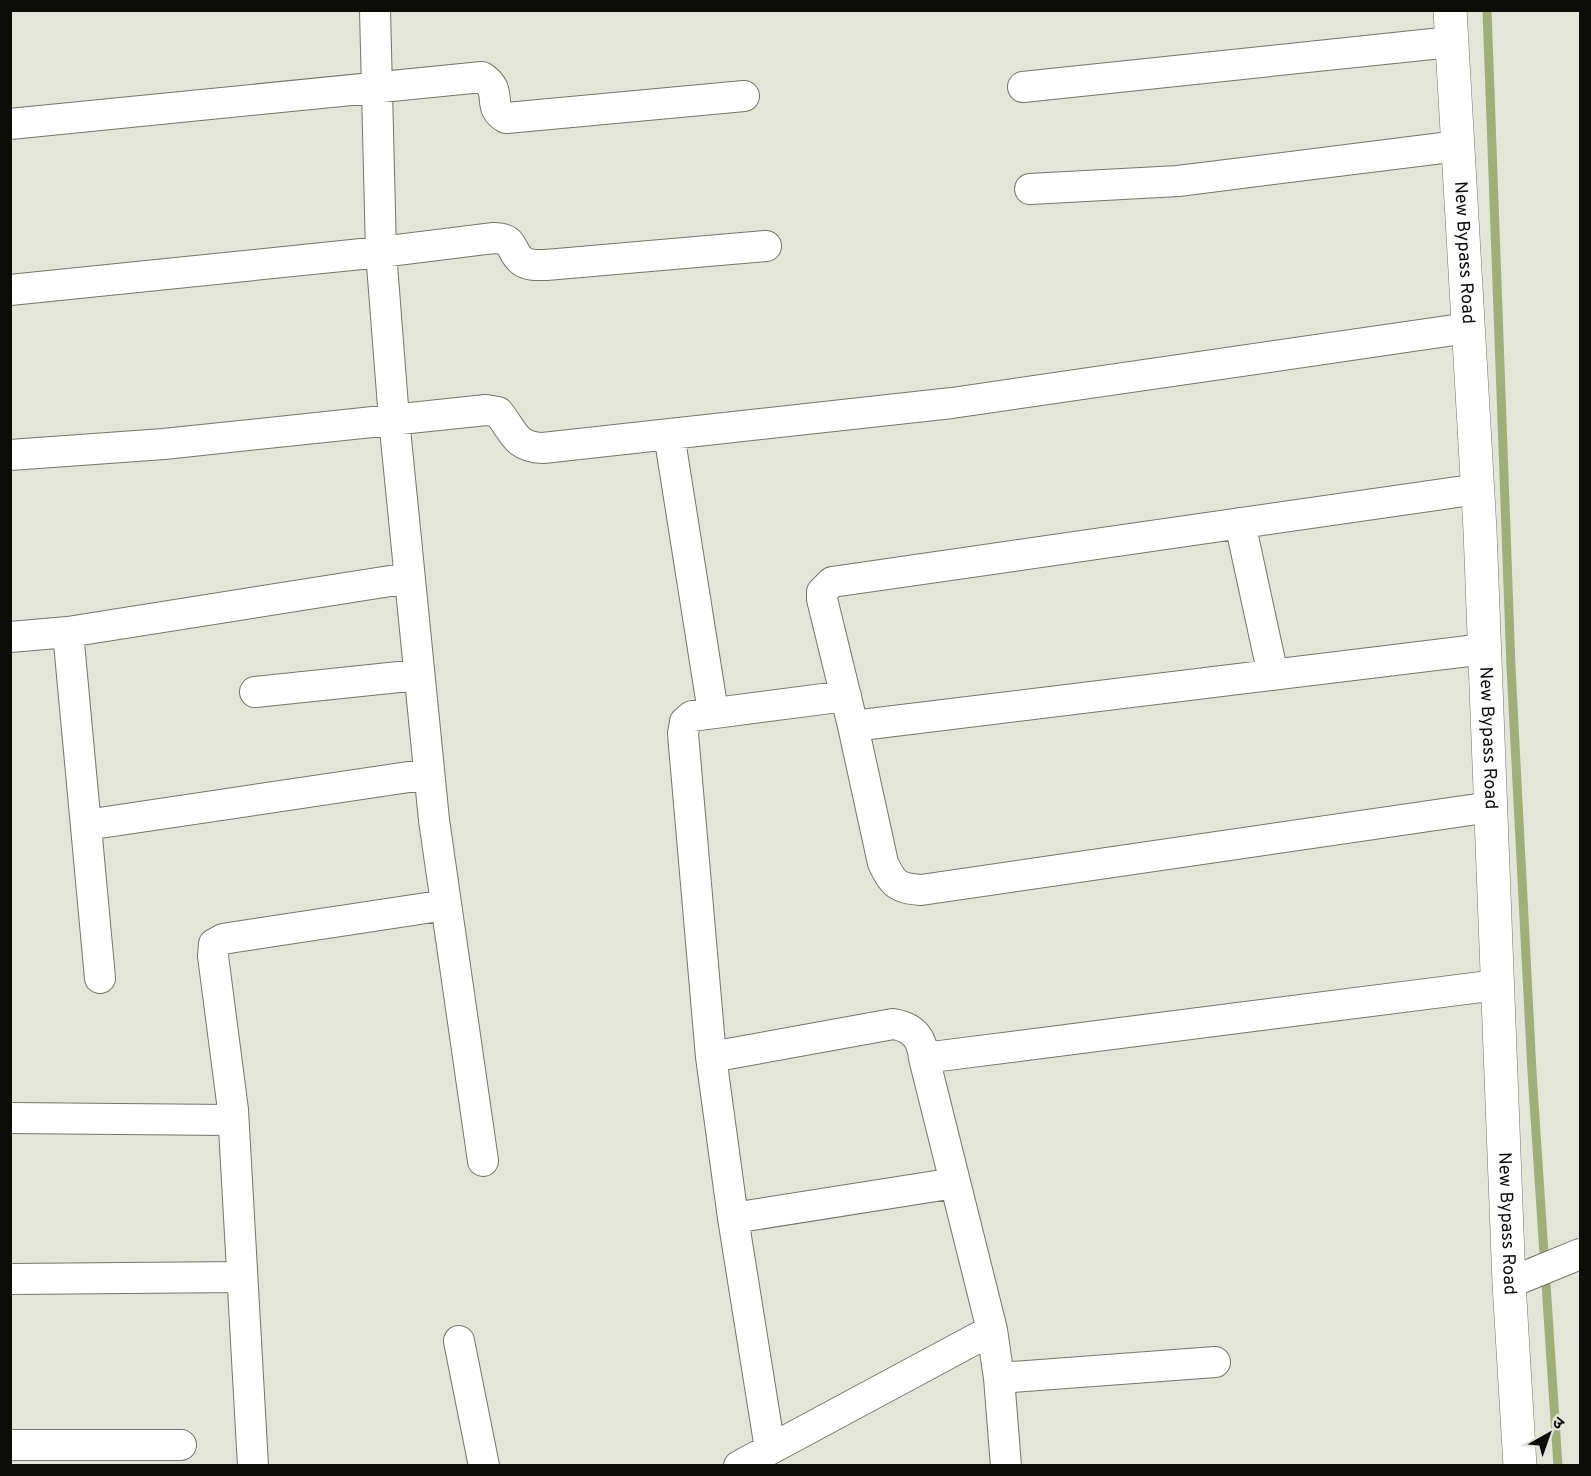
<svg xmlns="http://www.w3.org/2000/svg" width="1591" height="1476" viewBox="0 0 1591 1476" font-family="Overpass,'Noto Sans Devanagari',sans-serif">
<rect width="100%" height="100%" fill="#e2e5d7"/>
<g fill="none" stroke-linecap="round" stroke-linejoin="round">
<path stroke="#a2ae78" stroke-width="9" d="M 1487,10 L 1511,667 L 1532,1072 L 1558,1466"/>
<defs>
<path id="street" d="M 375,10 L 381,252 L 394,419 L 434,820 L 483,1161
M 1023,87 L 1451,42
M 10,124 L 482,77 C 505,92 485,106 506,118 L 744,96
M 1030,189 L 1178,181 L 1458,146
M 10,290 L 381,252 L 494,238 C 516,238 509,251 522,261 C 529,266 538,265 546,265 L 766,246
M 669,434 L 713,712
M 10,455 L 164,444 L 486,410 L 498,412 C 514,431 514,447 543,448 L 952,403 L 1468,328
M 1478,489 L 832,582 L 822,592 L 822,599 L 853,726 L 883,863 C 893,885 898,888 921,890 L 1491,807
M 1240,523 L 1273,675
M 68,632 L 100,978
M 10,637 L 68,632 L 409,578
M 255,692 L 418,675
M 853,726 L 1485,649
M 86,825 L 429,774
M 711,1057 L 893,1024 C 913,1027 922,1038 924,1058 L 992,1330 L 999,1378 L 1006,1466
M 924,1058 L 1497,985
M 233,1110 L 253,1466
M 10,1118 L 228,1120 L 233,1110 L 213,956 L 214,944 L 223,939 L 235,937 L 446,905
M 733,1218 L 955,1183
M 10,1279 L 241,1277
M 1509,1283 L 1580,1254
M 459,1341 L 484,1466
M 999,1378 L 1215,1362
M 10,1445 L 181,1445
M 770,1449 L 733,1218 L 711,1057 L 683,734 L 685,722 L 692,716 L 846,696
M 739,1466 L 992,1330"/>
<g id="secondary">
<path id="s1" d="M 1450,10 L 1480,530 L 1509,1283 L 1520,1466"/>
</g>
</defs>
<use href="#street" stroke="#73766a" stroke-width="32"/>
<use href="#secondary" stroke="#73766a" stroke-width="34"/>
<use href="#street" stroke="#fff" stroke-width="30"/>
<use href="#secondary" stroke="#fff" stroke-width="33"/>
</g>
<g text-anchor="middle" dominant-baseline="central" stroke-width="4.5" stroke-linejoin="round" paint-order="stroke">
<g font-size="18" fill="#0c0d09" stroke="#e2e5d7">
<text stroke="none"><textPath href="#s1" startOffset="243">New Bypass Road</textPath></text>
<text stroke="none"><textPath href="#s1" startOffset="729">New Bypass Road</textPath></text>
<text stroke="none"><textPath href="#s1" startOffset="1215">New Bypass Road</textPath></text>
</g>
</g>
<rect width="1591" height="1476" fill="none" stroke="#0c0d09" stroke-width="24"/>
<g transform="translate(1549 1434) rotate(40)" stroke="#e2e5d7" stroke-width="4.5" paint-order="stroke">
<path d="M0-4.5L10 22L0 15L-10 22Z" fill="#0c0d09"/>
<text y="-9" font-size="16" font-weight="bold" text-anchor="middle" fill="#0c0d09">उ</text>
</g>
</svg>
